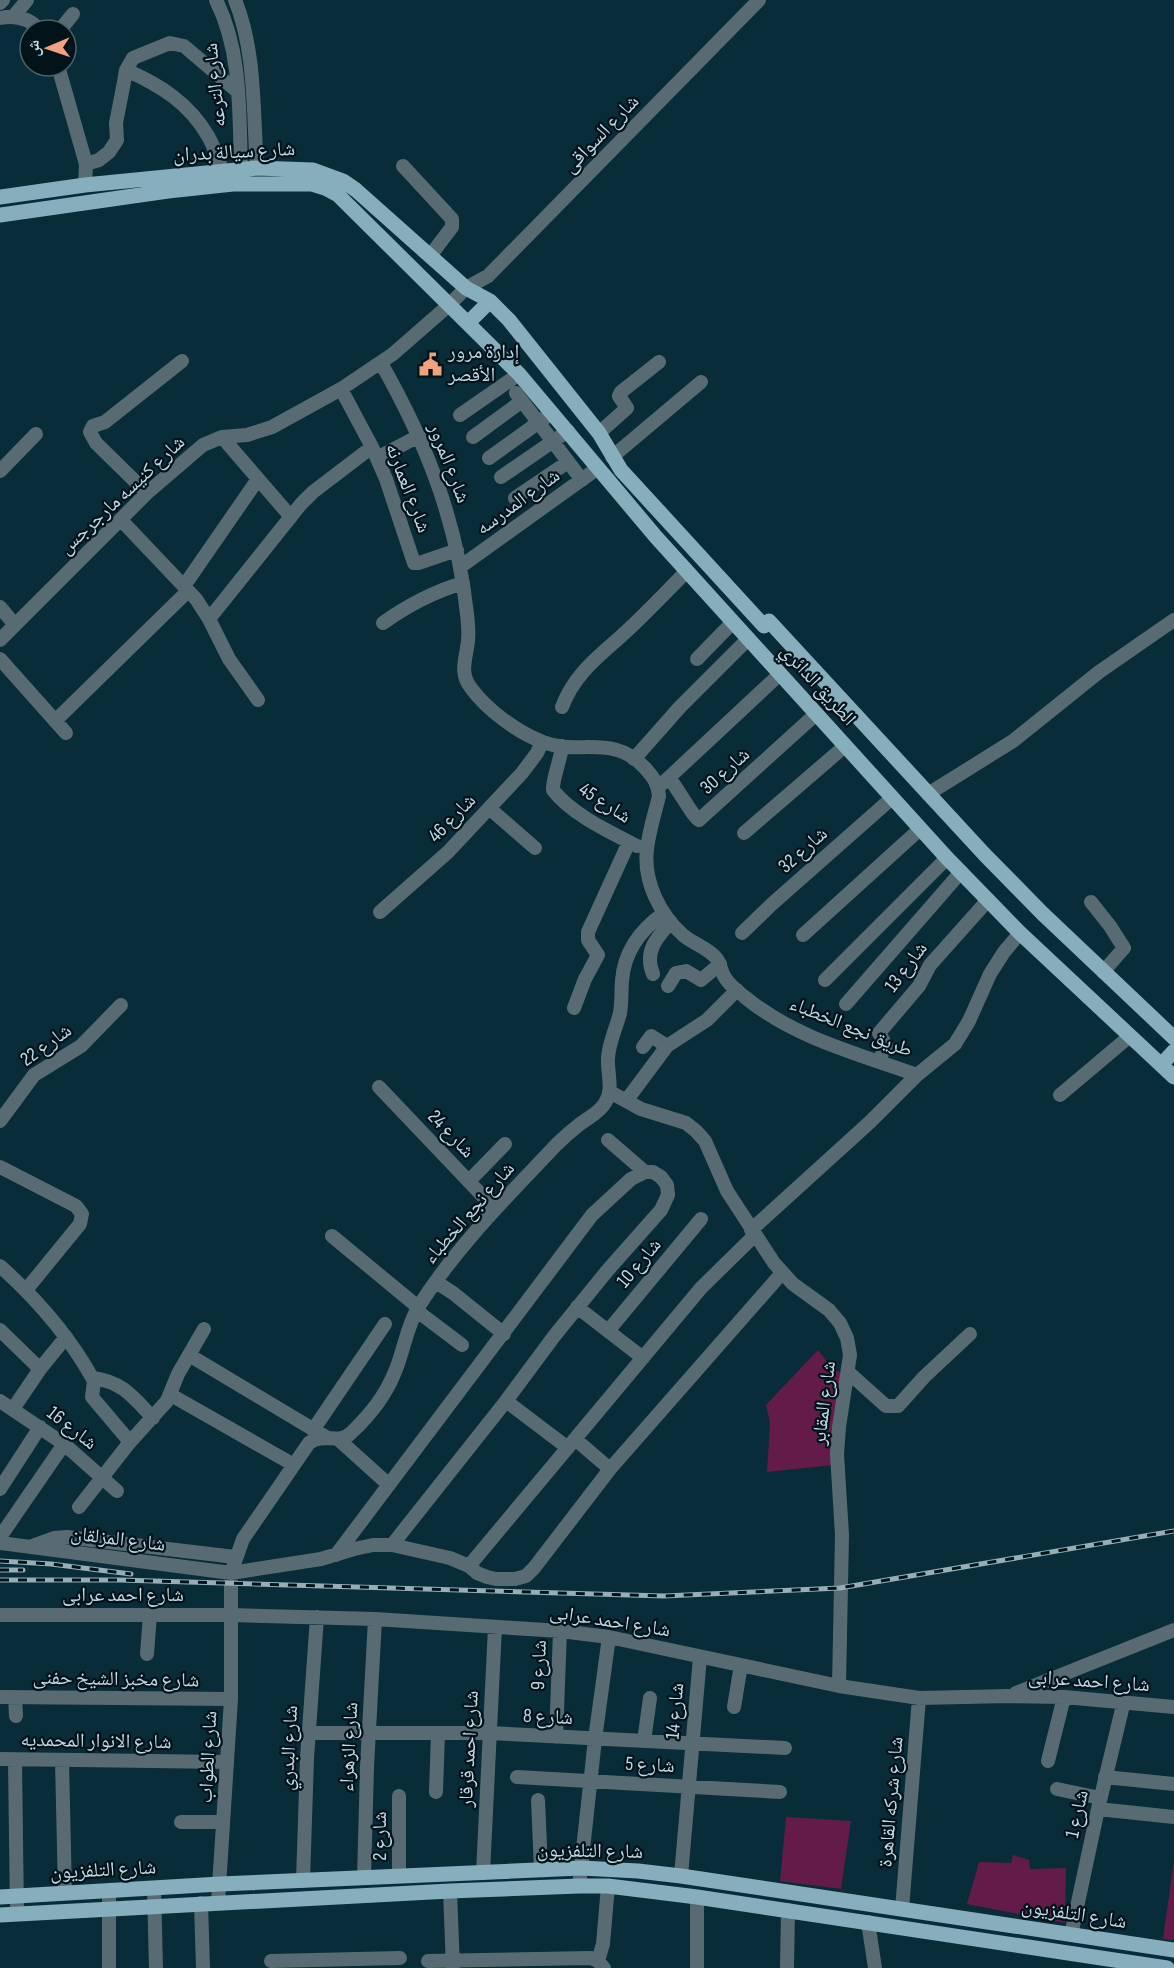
<svg xmlns="http://www.w3.org/2000/svg" width="1174" height="1968" viewBox="0 0 1174 1968" font-family="'Sofia Sans Condensed','Noto Naskh Arabic',sans-serif">
<rect width="100%" height="100%" fill="#082c38"/>
<path fill="#631c4a" d="M 818,1350 L 831,1367 L 841,1373 L 833,1465 L 767,1472 L 770,1422 L 766,1405 Z
M 786,1817 L 851,1821 L 841,1889 L 780,1881 Z
M 1013,1855 L 1029,1860 L 1030,1869 L 1066,1868 L 1065,1923 L 967,1904 L 979,1862 L 1011,1863 Z
M 1174,1860 L 1174,1940 L 1163,1939 Z"/>
<g fill="none" stroke-linecap="round" stroke-linejoin="round">
<path stroke="#586b72" stroke-width="14" d="M 216,0 C 242,52 239,112 241,169
M 235,0 C 256,51 253,114 257,168
M 0,3 L 3,0
M 14,16 L 27,0
M 0,18 C 15,15 29,18 40,30
M 60,30 L 73,14
M 58,66 L 86,164 L 85,185
M 126,70 C 160,85 189,103 208,136 C 214,146 218,159 222,170
M 86,164 L 99,160 L 109,152 L 117,140 L 116,123 L 124,82 L 126,70 L 133,58 L 170,43 L 184,46 L 238,92
M 403,166 L 452,219 L 452,227 L 430,256
M 381,363 C 427,444 457,521 467,614 C 468,623 469,632 468,641 C 466,659 459,673 471,688 C 487,710 517,732 543,742 C 579,756 613,733 645,768 C 653,777 658,783 659,796 C 655,813 649,831 647,849 C 643,881 660,915 683,935 C 693,944 709,948 717,959 C 721,965 721,973 726,979 C 731,987 739,992 746,998 C 795,1038 859,1054 917,1075
M 341,389 L 372,447 L 386,479 L 414,563 L 419,563 L 457,550
M 516,393 L 582,480
M 460,415 L 519,374
M 599,433 L 627,408 L 619,396 L 621,392 L 659,362
M 222,437 L 291,517
M 473,437 L 522,401
M 612,457 L 701,382
M 377,458 L 419,436
M 489,458 L 546,417
M 0,471 L 36,434
M 501,477 L 568,431
M 147,493 L 96,443 L 90,432 L 93,426 L 105,422 L 182,361
M 515,498 L 568,462
M 121,520 L 196,599 L 209,619 L 229,659 L 258,700
M 460,567 L 598,468
M 184,586 L 258,479
M 0,607 L 15,625
M 209,619 L 301,504 L 313,492 L 372,447
M 383,623 C 408,605 433,592 463,583
M 0,640 L 147,493 L 203,445 L 222,437 L 247,435 L 272,427 L 341,389 L 393,354 L 449,305 L 466,288 L 488,276 L 759,0
M 0,659 L 66,733
M 697,659 L 733,622
M 562,707 C 576,670 603,654 631,627 C 650,609 668,590 687,571
M 55,721 L 188,591
M 562,746 C 561,759 552,780 553,790 C 571,814 610,832 637,846
M 634,759 L 680,707 L 748,639
M 669,778 C 677,787 693,817 699,820 L 816,714
M 662,784 L 780,674
M 928,794 L 1013,741 L 1099,672 L 1174,620
M 489,808 L 535,848
M 744,833 L 845,746
M 1091,902 L 1110,926 L 1124,948 L 1103,972
M 380,912 L 448,852 L 522,773 L 537,753 L 542,742
M 742,933 L 772,904 L 892,798
M 803,935 L 920,829
M 653,974 C 644,952 656,938 671,922
M 825,980 L 947,858
M 668,986 L 676,973 L 686,971 L 701,980 L 720,964
M 846,1004 L 961,872
M 574,1008 L 585,979 L 598,955 L 588,940 L 588,932 L 629,842
M 643,1047 L 651,1036 L 667,1046
M 879,1061 L 886,1045 L 879,1033 L 919,986 L 930,965 L 988,900
M 379,1087 L 495,1209
M 610,1092 L 641,1109 L 686,1123 L 696,1131 L 705,1141 L 727,1191 L 774,1263 L 793,1284 L 829,1310 L 840,1323 L 847,1338 L 850,1355 L 839,1427 L 837,1454 L 842,1535 L 839,1686
M 1060,1095 L 1130,1036
M 626,1101 L 667,1046 L 707,1020 L 737,990
M 0,1121 L 34,1075 L 81,1046 L 121,1005
M 608,1140 L 645,1172
M 0,1167 L 76,1206 L 82,1214 L 80,1224 L 26,1290
M 469,1181 L 505,1144
M 751,1230 L 870,1122 L 917,1075 L 955,1044 L 969,1021 L 990,974 L 1004,952 L 1020,933
M 332,1236 L 418,1307
M 0,1266 C 38,1300 70,1337 94,1381 L 92,1397 L 130,1442
M 436,1282 L 453,1293 L 504,1334
M 577,1307 L 643,1358
M 417,1311 L 462,1345
M 0,1330 L 40,1369
M 608,1331 L 701,1219
M 189,1355 L 326,1437
M 848,1372 L 886,1406 L 898,1406 L 924,1377 L 970,1334
M 93,1378 C 123,1382 133,1397 153,1418
M 171,1395 L 294,1465
M 0,1401 L 64,1444 L 117,1491
M 506,1401 L 568,1448
M 13,1409 L 40,1369 L 66,1337
M 313,1430 L 385,1324
M 338,1439 L 389,1485
M 575,1439 L 610,1469
M 0,1489 L 40,1427
M 79,1507 L 130,1442 L 167,1401 L 178,1374 L 204,1329
M 0,1537 L 64,1444
M 0,1543 L 231,1573 L 321,1559 L 354,1549 L 373,1545 L 392,1545 L 450,1558 L 469,1566 L 477,1573 L 487,1577 L 496,1579 L 515,1579 L 526,1576 L 534,1568 L 610,1469 L 782,1273
M 32,1546 L 54,1538 L 67,1537 L 235,1557
M 336,1555 L 592,1215 L 631,1179 L 645,1172 L 653,1172 L 661,1177 L 667,1185 L 668,1195 L 661,1210 L 607,1271 L 555,1335 L 506,1401 L 392,1545
M 469,1566 L 701,1288 L 754,1236
M 0,1615 L 230,1615 L 375,1619 L 560,1631 L 609,1637 L 839,1686 L 919,1698 L 1009,1696 L 1064,1697 L 1174,1707
M 147,1654 L 150,1615
M 1016,1693 L 1174,1630
M 0,1697 L 231,1699
M 15,1697 L 16,1716
M 734,1707 L 741,1665
M 308,1733 L 489,1733 L 785,1748
M 556,1737 L 560,1631
M 644,1741 L 650,1698
M 0,1759 L 227,1762
M 15,1760 L 17,1914
M 62,1760 L 65,1893
M 1048,1761 L 1064,1697
M 517,1777 L 780,1792
M 1105,1777 L 1174,1784
M 1057,1789 L 1100,1798
M 436,1792 L 438,1733
M 538,1800 L 541,1870
M 1098,1809 L 1174,1817
M 181,1822 L 223,1822
M 483,1873 L 495,1627
M 399,1876 L 399,1796
M 681,1876 L 700,1657
M 364,1878 L 367,1767 L 375,1619
M 303,1881 L 307,1758 L 317,1617
M 579,1886 L 595,1739 L 609,1637
M 154,1888 L 156,1968
M 109,1891 L 109,1968
M 450,1891 L 453,1968
M 218,1902 L 231,1699 L 231,1573 L 243,1539 L 309,1443 C 324,1432 339,1445 351,1433 C 368,1417 385,1396 394,1374 C 404,1352 406,1327 419,1306 C 457,1246 507,1197 556,1145 C 563,1138 571,1131 580,1124 C 589,1117 599,1113 605,1103 C 614,1090 607,1073 608,1058 C 609,1042 616,1029 620,1013 C 622,1002 621,992 622,981 C 624,951 640,930 664,913
M 201,1903 L 203,1968
M 902,1909 L 919,1698
M 868,1922 L 875,1968
M 1071,1935 L 1098,1809 L 1124,1701
M 271,1961 L 400,1958
M 428,1961 L 591,1958 L 598,1961 L 604,1968
M 598,1961 L 603,1944 L 608,1886
M 697,1968 L 697,1897
M 787,1968 L 788,1910"/>
<path stroke="#87aebd" stroke-width="15" d="M 0,197 L 85,185 L 257,168 L 313,170 L 343,181 L 356,190 L 466,288 L 490,301 L 509,320 L 599,433 L 621,470 L 764,626 L 769,621 L 985,855 L 1043,914 L 1174,1038
M 0,215 L 168,191 L 233,184 L 312,184 L 325,188 L 338,195 L 519,374 L 656,537 L 947,858 L 1020,933 L 1174,1077
M 468,323 L 490,301
M 1161,1065 L 1174,1051
M 0,1897 L 220,1884 L 581,1868 L 638,1871 L 681,1876 L 1174,1950
M 0,1915 L 450,1891 L 579,1886 L 608,1886 L 697,1897 L 1167,1968"/>
<defs>
<path id="rail" d="M 0,1561 L 51,1564 L 131,1574
M 0,1570 L 23,1570
M 0,1580 L 120,1580 L 664,1596 L 840,1588 L 1174,1531"/>
</defs>
<use href="#rail" stroke="#94afb8" stroke-width="5"/>
<use href="#rail" stroke="#02131a" stroke-width="3" stroke-dasharray="9" stroke-linecap="butt"/>
</g>
<defs>
<symbol id="civic-bare" viewBox="-9 -9 18 18"><path d="M-.6-6.5H3V-4.5H.6V-3L4-1V1h2V6H-6V1h2V-1L-.6-3ZM-1.2 2.5V6h2.4V2.5Z" fill="#f1a17d" stroke="#02131a" stroke-width="2.5" paint-order="stroke"/></symbol>
</defs>
<g fill-rule="evenodd">
<use href="#civic-bare" x="414" y="348" width="33" height="33"/>
</g>
<g text-anchor="middle" dominant-baseline="central" stroke-width="4.5" stroke-linejoin="round" paint-order="stroke">
<g font-size="20" fill="#c1d9e2" stroke="#02131a">
<text transform="translate(215 85) rotate(-96)">شارع الترعه</text>
<text transform="translate(601 134) rotate(-46)">شارع السواقى</text>
<text transform="translate(234 152) rotate(-3)">شارع سيالة بدران</text>
<text transform="translate(449 463) rotate(69)">شارع المرور</text>
<text transform="translate(408 488) rotate(69)">شارع العمارنه</text>
<text transform="translate(122 495) rotate(-43)">شارع كنيسه مارجرجس</text>
<text transform="translate(518 502) rotate(-36)">شارع المدرسه</text>
<text transform="translate(818 685) rotate(48)">الطريق الدائري</text>
<text transform="translate(725 771) rotate(-42)">شارع 30</text>
<text transform="translate(605 803) rotate(33)">شارع 45</text>
<text transform="translate(452 818) rotate(-46)">شارع 46</text>
<text transform="translate(803 850) rotate(-42)">شارع 32</text>
<text transform="translate(906 967) rotate(-53)">شارع 13</text>
<text transform="translate(851 1027) rotate(22)">طريق نجع الخطباء</text>
<text transform="translate(46 1045) rotate(-36)">شارع 22</text>
<text transform="translate(451 1134) rotate(46)">شارع 24</text>
<text transform="translate(469 1213) rotate(-49)">شارع نجع الخطباء</text>
<text transform="translate(639 1263) rotate(-50)">شارع 10</text>
<text transform="translate(824 1403) rotate(-83)">شارع المقابر</text>
<text transform="translate(72 1428) rotate(38)">شارع 16</text>
<text transform="translate(118 1539) rotate(7)">شارع المزلقان</text>
<text x="123" y="1595">شارع احمد عرابى</text>
<text transform="translate(610 1621) rotate(9)">شارع احمد عرابى</text>
<text transform="translate(539 1665) rotate(-88)">شارع 9</text>
<text transform="translate(116 1679) rotate(1)">شارع مخبز الشيخ حفنى</text>
<text transform="translate(1089 1681) rotate(4)">شارع احمد عرابى</text>
<text transform="translate(675 1711) rotate(-85)">شارع 14</text>
<text transform="translate(548 1717) rotate(3)">شارع 8</text>
<text transform="translate(96 1741) rotate(1)">شارع الانوار المحمديه</text>
<text transform="translate(349 1747) rotate(-87)">شارع الزهراء</text>
<text transform="translate(289 1748) rotate(-87)">شارع البدري</text>
<text transform="translate(469 1749) rotate(-87)">شارع احمد قرقار</text>
<text transform="translate(208 1757) rotate(-87)">شارع الطواب</text>
<text transform="translate(650 1765) rotate(3)">شارع 5</text>
<text transform="translate(891 1802) rotate(-85)">شارع شركه القاهرة</text>
<text transform="translate(1077 1814) rotate(-78)">شارع 1</text>
<text transform="translate(380 1836) rotate(-90)">شارع 2</text>
<text transform="translate(590 1851) rotate(1)">شارع التلفزيون</text>
<text transform="translate(103 1870) rotate(-3)">شارع التلفزيون</text>
<text transform="translate(1074 1914) rotate(9)">شارع التلفزيون</text>
</g>
<g font-size="20" fill="#c1d9e2" stroke="#02131a" text-anchor="start">
<text x="448" y="352">إدارة مرور<tspan x="448" dy="23">الأقصر</tspan></text>
</g>
</g>
<g transform="translate(48 48) rotate(268)"><circle r="28" fill="#02131a" stroke="#4e626a" stroke-width="1.5"/>
<path d="M0-4.5L10 22L0 15L-10 22Z" fill="#f1a17d"/>
<text y="-9" font-size="16" font-weight="bold" text-anchor="middle" fill="#c1d9e2">ش</text>
</g>
</svg>
